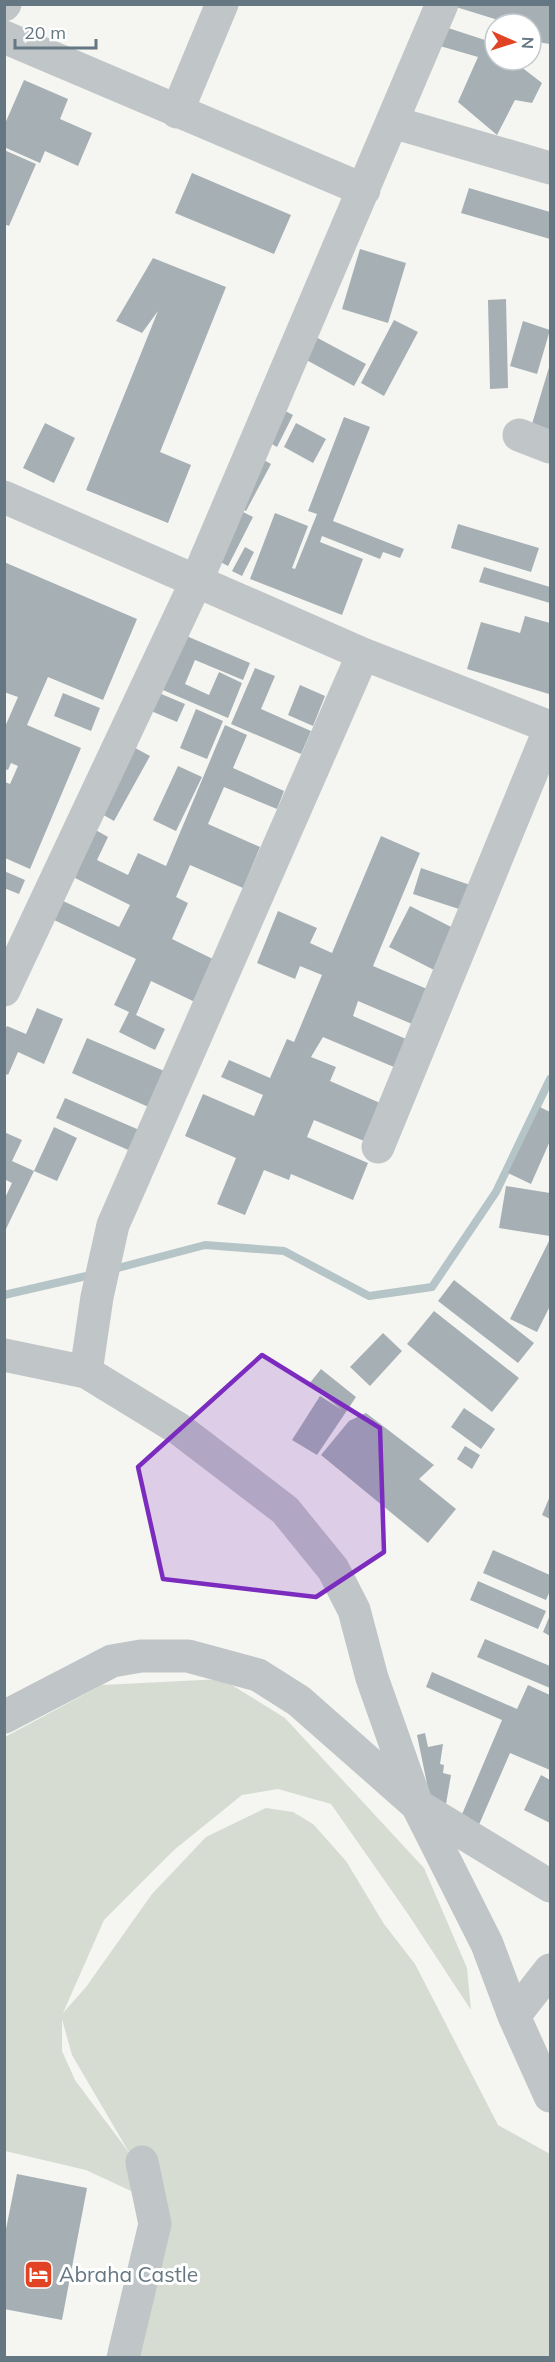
<svg xmlns="http://www.w3.org/2000/svg" width="555" height="2362" viewBox="0 0 555 2362" font-family="Mulish,sans-serif">
<rect width="100%" height="100%" fill="#f5f5f1"/>
<path fill="#d6dcd2" fill-rule="evenodd" d="M 222,1679 L 285,1718 L 424,1868 L 467,1968 L 471,2010 L 408,1914 L 331,1804 L 278,1789 L 242,1795 L 174,1850 L 104,1920 L 63,2013 L 86,1987 L 152,1894 L 206,1837 L 266,1808 L 293,1812 L 313,1824 L 346,1861 L 384,1924 L 415,1964 L 498,2125 L 550,2154 L 550,2357 L 112,2357 L 146,2198 L 86,2170 L 5,2151 L 5,1737 L 102,1685 ZM 62,2019 L 72,2055 L 130,2154 L 75,2080 L 62,2051 Z"/>
<g fill="none" stroke-linecap="round" stroke-linejoin="round">
<path stroke="#b5c4c6" stroke-width="8" d="M 110,1270 L 205,1245 L 284,1251 L 369,1296 L 432,1287 L 496,1192 L 550,1079
M 4,1295 L 95,1274"/>
</g>
<path fill="#a6b0b4" d="M 457,4 L 550,4 L 550,44 L 537,42 L 531,51 L 531,24 L 496,24 L 498,20 L 456,7 Z
M 442,26 L 488,41 L 495,26 L 495,60 L 524,60 L 520,66 L 542,83 L 532,103 L 515,100 L 497,135 L 458,102 L 478,57 L 433,44 Z
M 24,80 L 68,99 L 60,119 L 92,133 L 78,166 L 45,151 L 40,163 L 4,147 L 4,126 Z
M 4,150 L 36,164 L 9,226 L 4,224 Z
M 192,173 L 291,215 L 274,254 L 175,213 Z
M 469,188 L 550,212 L 550,239 L 461,213 Z
M 360,249 L 406,263 L 388,323 L 342,309 Z
M 153,258 L 226,287 L 160,452 L 191,465 L 168,523 L 86,490 L 158,311 L 142,333 L 116,321 Z
M 506,299 L 508,388 L 490,389 L 488,300 Z
M 394,320 L 418,332 L 384,396 L 361,383 Z
M 523,321 L 550,330 L 537,374 L 510,366 Z
M 301,329 L 366,364 L 354,386 L 290,351 Z
M 550,364 L 550,430 L 532,424 Z
M 272,404 L 293,415 L 277,447 L 256,435 Z
M 344,417 L 370,427 L 333,521 L 404,549 L 400,558 L 383,552 L 380,559 L 322,536 L 320,542 L 363,559 L 342,615 L 250,579 L 275,513 L 308,526 L 292,568 L 295,569 L 317,514 L 308,511 Z
M 45,423 L 75,438 L 54,483 L 23,468 Z
M 296,423 L 326,439 L 313,463 L 284,447 Z
M 250,452 L 271,464 L 246,511 L 225,500 Z
M 227,504 L 253,517 L 228,566 L 202,552 Z
M 458,524 L 539,548 L 531,572 L 451,548 Z
M 245,547 L 254,552 L 242,576 L 232,571 Z
M 4,562 L 137,619 L 103,700 L 48,677 L 27,725 L 81,748 L 30,869 L 5,858 L 5,782 L 10,784 L 18,766 L 11,763 L 8,770 L 4,769 L 4,729 L 18,697 L 4,692 Z
M 484,567 L 550,587 L 550,603 L 479,582 Z
M 525,616 L 550,623 L 549,694 L 467,669 L 481,622 L 520,633 Z
M 177,632 L 250,663 L 243,680 L 195,660 L 185,684 L 209,695 L 219,672 L 242,683 L 228,718 L 156,687 Z
M 255,668 L 275,676 L 261,709 L 311,731 L 301,754 L 231,724 Z
M 300,685 L 325,696 L 313,726 L 288,715 Z
M 152,690 L 185,704 L 177,722 L 144,708 Z
M 63,693 L 100,708 L 91,731 L 54,716 Z
M 196,709 L 223,721 L 207,759 L 180,748 Z
M 225,725 L 247,735 L 233,768 L 284,791 L 277,809 L 224,787 L 208,824 L 260,847 L 243,888 L 190,865 L 176,897 L 188,903 L 172,939 L 217,961 L 197,1003 L 151,981 L 136,1015 L 165,1029 L 155,1050 L 119,1032 L 129,1012 L 114,1005 L 136,959 L 52,919 L 61,900 L 119,927 L 130,905 L 75,878 L 94,829 L 108,837 L 97,860 L 128,875 L 138,853 L 166,866 Z
M 128,744 L 150,756 L 114,821 L 93,809 Z
M 178,766 L 202,777 L 176,831 L 153,820 Z
M 381,836 L 420,853 L 373,966 L 434,992 L 419,1027 L 358,1001 L 353,1016 L 413,1042 L 401,1070 L 323,1037 L 311,1057 L 336,1067 L 330,1081 L 380,1103 L 364,1141 L 314,1120 L 307,1137 L 368,1163 L 353,1200 L 291,1174 L 289,1180 L 264,1170 L 245,1215 L 217,1204 L 236,1158 L 185,1136 L 203,1094 L 254,1116 L 263,1095 L 221,1077 L 229,1060 L 270,1078 L 287,1039 L 294,1042 L 322,975 L 300,966 L 295,979 L 257,963 L 278,911 L 317,928 L 310,943 L 332,953 Z
M 421,868 L 473,886 L 465,911 L 413,894 Z
M 4,871 L 25,880 L 19,894 L 4,888 Z
M 410,906 L 459,931 L 438,972 L 389,947 Z
M 37,1008 L 63,1019 L 44,1064 L 18,1052 L 8,1075 L 4,1073 L 4,1032 L 7,1026 L 26,1034 Z
M 87,1038 L 169,1073 L 153,1109 L 72,1073 Z
M 65,1098 L 144,1132 L 135,1153 L 56,1118 Z
M 540,1107 L 550,1112 L 550,1141 L 531,1184 L 508,1173 Z
M 54,1127 L 77,1138 L 57,1181 L 34,1171 Z
M 4,1132 L 22,1140 L 12,1161 L 34,1171 L 6,1229 L 4,1200 L 12,1183 L 4,1179 Z
M 506,1186 L 550,1193 L 550,1236 L 499,1228 Z
M 550,1239 L 550,1306 L 537,1332 L 510,1319 Z
M 454,1280 L 534,1343 L 518,1363 L 438,1301 Z
M 434,1311 L 519,1378 L 492,1412 L 407,1344 Z
M 383,1333 L 402,1351 L 370,1386 L 350,1367 Z
M 321,1369 L 356,1397 L 317,1455 L 292,1440 L 320,1396 L 342,1410 L 309,1384 Z
M 464,1408 L 495,1429 L 481,1449 L 451,1427 Z
M 366,1413 L 434,1465 L 419,1479 L 456,1509 L 428,1543 L 321,1455 L 349,1421 Z
M 465,1446 L 480,1455 L 472,1469 L 457,1459 Z
M 550,1496 L 550,1519 L 542,1515 Z
M 493,1550 L 550,1575 L 550,1591 L 546,1600 L 483,1573 Z
M 478,1581 L 546,1611 L 538,1629 L 470,1600 Z
M 550,1615 L 550,1636 L 543,1632 Z
M 485,1639 L 550,1666 L 550,1688 L 477,1657 Z
M 432,1672 L 517,1709 L 528,1685 L 550,1695 L 550,1770 L 510,1753 L 478,1827 L 460,1819 L 502,1720 L 426,1687 Z
M 425,1733 L 428,1747 L 443,1744 L 440,1764 L 444,1765 L 443,1773 L 451,1775 L 445,1810 L 432,1808 L 417,1735 Z
M 541,1775 L 550,1780 L 550,1823 L 524,1810 Z
M 17,2174 L 87,2188 L 62,2320 L 4,2309 L 4,2239 Z"/>
<g fill="none" stroke-linecap="round" stroke-linejoin="round">
<path stroke="#c0c5c7" stroke-width="33" d="M 4,5 L 5,4
M 4,37 L 364,190
M 177,112 L 222,4
M 392,122 L 550,168
M 519,435 L 550,447
M 4,497 L 363,654 L 550,727
M 4,990 L 196,582 L 442,4
M 378,1147 L 550,728
M 4,1355 L 86,1372 L 179,1429 L 285,1510 L 333,1569 L 354,1610 L 372,1678 L 417,1805 L 487,1944 L 514,2016 L 550,2096
M 86,1372 L 97,1297 L 113,1225 L 363,654
M 4,1717 L 112,1661 L 141,1656 L 188,1656 L 258,1675 L 299,1701 L 417,1805 L 550,1886
M 514,2016 L 550,1970
M 123,2358 L 155,2224 L 142,2162"/>
</g>
<path fill="#7b2cbf" fill-opacity="0.2" stroke="#7b2cbf" stroke-width="4.5" stroke-linejoin="round" d="M 262,1355 L 380,1428 L 384,1552 L 316,1597 L 163,1579 L 138,1467 Z"/>
<defs>
<symbol id="hotel-square" viewBox="-11 -11 22 22"><rect x="-9" y="-9" width="18" height="18" rx="4" fill="#e14425" stroke="#fff"/><path d="M-6-4.5h1.5V1H6V5H4.5V3h-9V5H-6ZM-4 0a1.8 1.8 0 1 1 3.6 0ZM.5 0V-2.5h3Q6-2.5 6 0Z" fill="#fff"/></symbol>
</defs>
<g fill-rule="evenodd">
<use href="#hotel-square" x="22" y="2258" width="33" height="33"/>
</g>
<g text-anchor="middle" dominant-baseline="central" stroke-width="6" stroke-linejoin="round" paint-order="stroke">
<g font-size="21" fill="#647782" stroke="#fff" text-anchor="start">
<text x="59" y="2274">Abraha Castle</text>
</g>
</g>
<rect width="555" height="2362" fill="none" stroke="#647782" stroke-width="12"/>
<g transform="translate(513 42) rotate(93)"><circle r="28" fill="#ffffff" stroke="#c1c9cd" stroke-width="1.5"/>
<path d="M0-4.5L10 22L0 15L-10 22Z" fill="#e14425"/>
<text y="-9" font-size="16" font-weight="bold" text-anchor="middle" fill="#647782">N</text>
</g>
<path d="M15 39v9h81v-9" fill="none" stroke="#647782" stroke-width="3"/>
<text x="24" y="39" font-size="18" fill="#647782" stroke="#ffffff" stroke-width="4.5" paint-order="stroke">20 m</text>
</svg>
